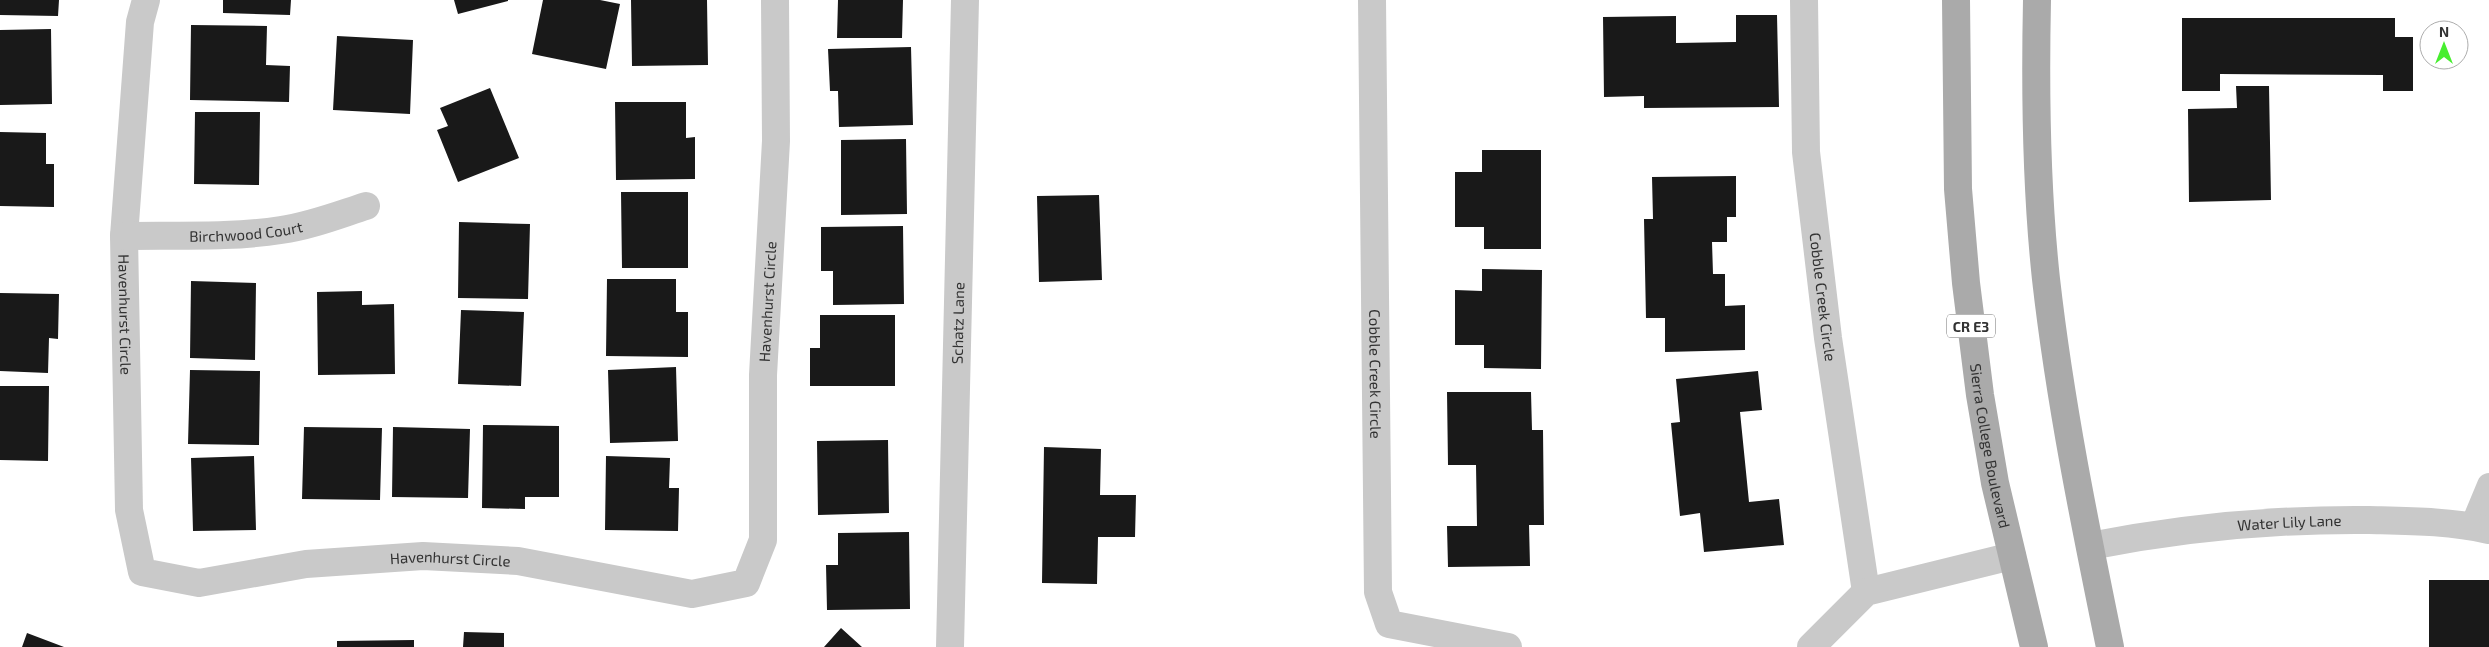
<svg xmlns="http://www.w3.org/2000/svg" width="2489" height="647" viewBox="0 0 2489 647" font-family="'Exo 2',sans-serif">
<rect width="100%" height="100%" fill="#fff"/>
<path fill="#191919" d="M 0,0 L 59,0 L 58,16 L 0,15 Z
M 223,0 L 291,0 L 290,15 L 223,13 Z
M 454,0 L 508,0 L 508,1 L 458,14 Z
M 543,0 L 600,0 L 620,4 L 606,69 L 532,54 Z
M 631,0 L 707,0 L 708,65 L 632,66 Z
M 838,0 L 903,0 L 902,38 L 837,38 Z
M 1736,15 L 1777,15 L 1779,107 L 1644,108 L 1644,96 L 1604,97 L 1603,17 L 1676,16 L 1676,43 L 1736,42 Z
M 2182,18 L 2395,18 L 2395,37 L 2413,37 L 2413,91 L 2383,91 L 2383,75 L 2220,74 L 2220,91 L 2182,91 Z
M 191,25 L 267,26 L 266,65 L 290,66 L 289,102 L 190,100 Z
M 51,29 L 52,104 L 0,105 L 0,30 Z
M 337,36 L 413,40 L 410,114 L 333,110 Z
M 911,47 L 913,125 L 839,127 L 838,91 L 830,91 L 828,49 Z
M 2236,86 L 2269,86 L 2271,200 L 2189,202 L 2188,109 L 2237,108 Z
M 490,88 L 519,158 L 458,182 L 437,130 L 448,126 L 440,108 Z
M 615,102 L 686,102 L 686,138 L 695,137 L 695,179 L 616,180 Z
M 195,112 L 260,112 L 259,185 L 194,184 Z
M 0,132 L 46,133 L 46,164 L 54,164 L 54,207 L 0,206 Z
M 906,139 L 907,214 L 841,215 L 841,140 Z
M 1482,150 L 1541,150 L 1541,249 L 1484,249 L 1484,227 L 1455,227 L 1455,172 L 1482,172 Z
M 1736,176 L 1736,217 L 1727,217 L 1727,242 L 1712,242 L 1713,274 L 1725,274 L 1725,306 L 1745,305 L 1745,350 L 1665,352 L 1665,318 L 1646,318 L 1644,219 L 1653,219 L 1652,177 Z
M 621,192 L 688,192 L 688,268 L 622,268 Z
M 1099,195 L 1102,280 L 1039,282 L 1037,196 Z
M 459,222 L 530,224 L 528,299 L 458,298 Z
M 903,226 L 904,304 L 833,305 L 833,271 L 821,271 L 821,227 Z
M 1482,269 L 1542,270 L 1541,369 L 1484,368 L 1484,345 L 1455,345 L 1455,290 L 1482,291 Z
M 607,279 L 676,279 L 676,312 L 688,312 L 688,357 L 606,356 Z
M 191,281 L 256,283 L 255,360 L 190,358 Z
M 362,291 L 362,305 L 394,304 L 395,374 L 318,375 L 317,292 Z
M 0,293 L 59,294 L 58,339 L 49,338 L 48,373 L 0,371 Z
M 461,310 L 524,312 L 521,386 L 458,384 Z
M 820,315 L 895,315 L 895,386 L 810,386 L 810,348 L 820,348 Z
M 676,367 L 678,441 L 610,443 L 608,370 Z
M 190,370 L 260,371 L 259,445 L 188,444 Z
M 1758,371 L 1762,410 L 1740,412 L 1749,502 L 1779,499 L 1784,545 L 1704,552 L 1700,513 L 1680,516 L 1671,423 L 1680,422 L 1676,379 Z
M 0,386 L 49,386 L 48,461 L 0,460 Z
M 1447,392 L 1531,392 L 1532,430 L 1543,430 L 1544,525 L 1529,525 L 1530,566 L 1448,567 L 1447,526 L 1477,526 L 1476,465 L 1448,465 Z
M 483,425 L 559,426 L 559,497 L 525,497 L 525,509 L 482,508 Z
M 304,427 L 382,428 L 380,500 L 302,499 Z
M 393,427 L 470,429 L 468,498 L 392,497 Z
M 888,440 L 889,513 L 818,515 L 817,441 Z
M 1044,447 L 1101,449 L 1100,495 L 1136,495 L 1135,537 L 1098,537 L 1097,584 L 1042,583 Z
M 254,456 L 256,530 L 193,531 L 191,458 Z
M 606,456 L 670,458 L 669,488 L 679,488 L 678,531 L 605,530 Z
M 909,532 L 910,609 L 827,610 L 826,565 L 838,565 L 838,533 Z
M 2429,580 L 2489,580 L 2489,647 L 2429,647 Z
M 841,628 L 862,647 L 824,647 Z
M 464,632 L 504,633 L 504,647 L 463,647 Z
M 27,633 L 64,647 L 22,647 Z
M 414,640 L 414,647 L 337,647 L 337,641 Z"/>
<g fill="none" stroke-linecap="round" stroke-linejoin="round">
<path stroke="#c9c9c9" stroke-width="24" d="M 2472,526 L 2489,485"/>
<g stroke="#c9c9c9" stroke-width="28">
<path id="s1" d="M 146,0 L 140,22 L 124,236 L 129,510 L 142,572 L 199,583 L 306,564 L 423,556 L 518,561 L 692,594 L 746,583 L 763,540 L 763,375 L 776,141 L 775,0"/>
<path id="s2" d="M 1372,0 L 1378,592 L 1389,624 L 1508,647"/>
<path id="s3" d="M 1804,0 L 1806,152 L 1828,338 L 1866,592"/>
<path id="s4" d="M 124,236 C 177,235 230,238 281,230 C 310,226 338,215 366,206"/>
<path id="s5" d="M 2090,546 C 2182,528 2275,519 2369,520 C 2409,521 2449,521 2489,530"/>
<path id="s6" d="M 950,647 L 965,0"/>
<path d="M 1811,647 L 1866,592 L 2012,556"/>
</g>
<g stroke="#aaa" stroke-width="28">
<path id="s7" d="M 1956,0 L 1958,189 L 1966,283 L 1980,395 L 1995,483 L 2034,647"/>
<path d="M 2037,0 C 2035,93 2036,186 2046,279 C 2060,403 2085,525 2110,647"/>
</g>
</g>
<g text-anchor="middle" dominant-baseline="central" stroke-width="5" stroke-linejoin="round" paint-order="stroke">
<rect fill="#fff" stroke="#707070" stroke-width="1" x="1947" y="314.5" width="48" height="23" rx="4"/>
<g font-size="14" font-weight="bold" fill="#323232">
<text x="1971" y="326">CR E3</text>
</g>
<g font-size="15" fill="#323232" stroke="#fff">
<text stroke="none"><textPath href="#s4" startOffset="122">Birchwood Court</textPath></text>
<text stroke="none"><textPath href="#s3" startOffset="298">Cobble Creek Circle</textPath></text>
<text stroke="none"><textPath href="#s1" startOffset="1471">Havenhurst Circle</textPath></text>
<text stroke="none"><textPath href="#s1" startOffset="316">Havenhurst Circle</textPath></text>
<text stroke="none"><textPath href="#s6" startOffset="324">Schatz Lane</textPath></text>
<text stroke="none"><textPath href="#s2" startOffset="374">Cobble Creek Circle</textPath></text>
<text stroke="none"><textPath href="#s7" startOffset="448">Sierra College Boulevard</textPath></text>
<text stroke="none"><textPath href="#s5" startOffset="201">Water Lily Lane</textPath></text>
<text stroke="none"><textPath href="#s1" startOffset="886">Havenhurst Circle</textPath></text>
</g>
</g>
<g transform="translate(2444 45)"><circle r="24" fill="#ffffff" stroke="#adadad"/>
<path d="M0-4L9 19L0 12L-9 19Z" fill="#47ee2f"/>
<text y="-8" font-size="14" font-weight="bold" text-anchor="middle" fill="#323232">N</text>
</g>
</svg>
